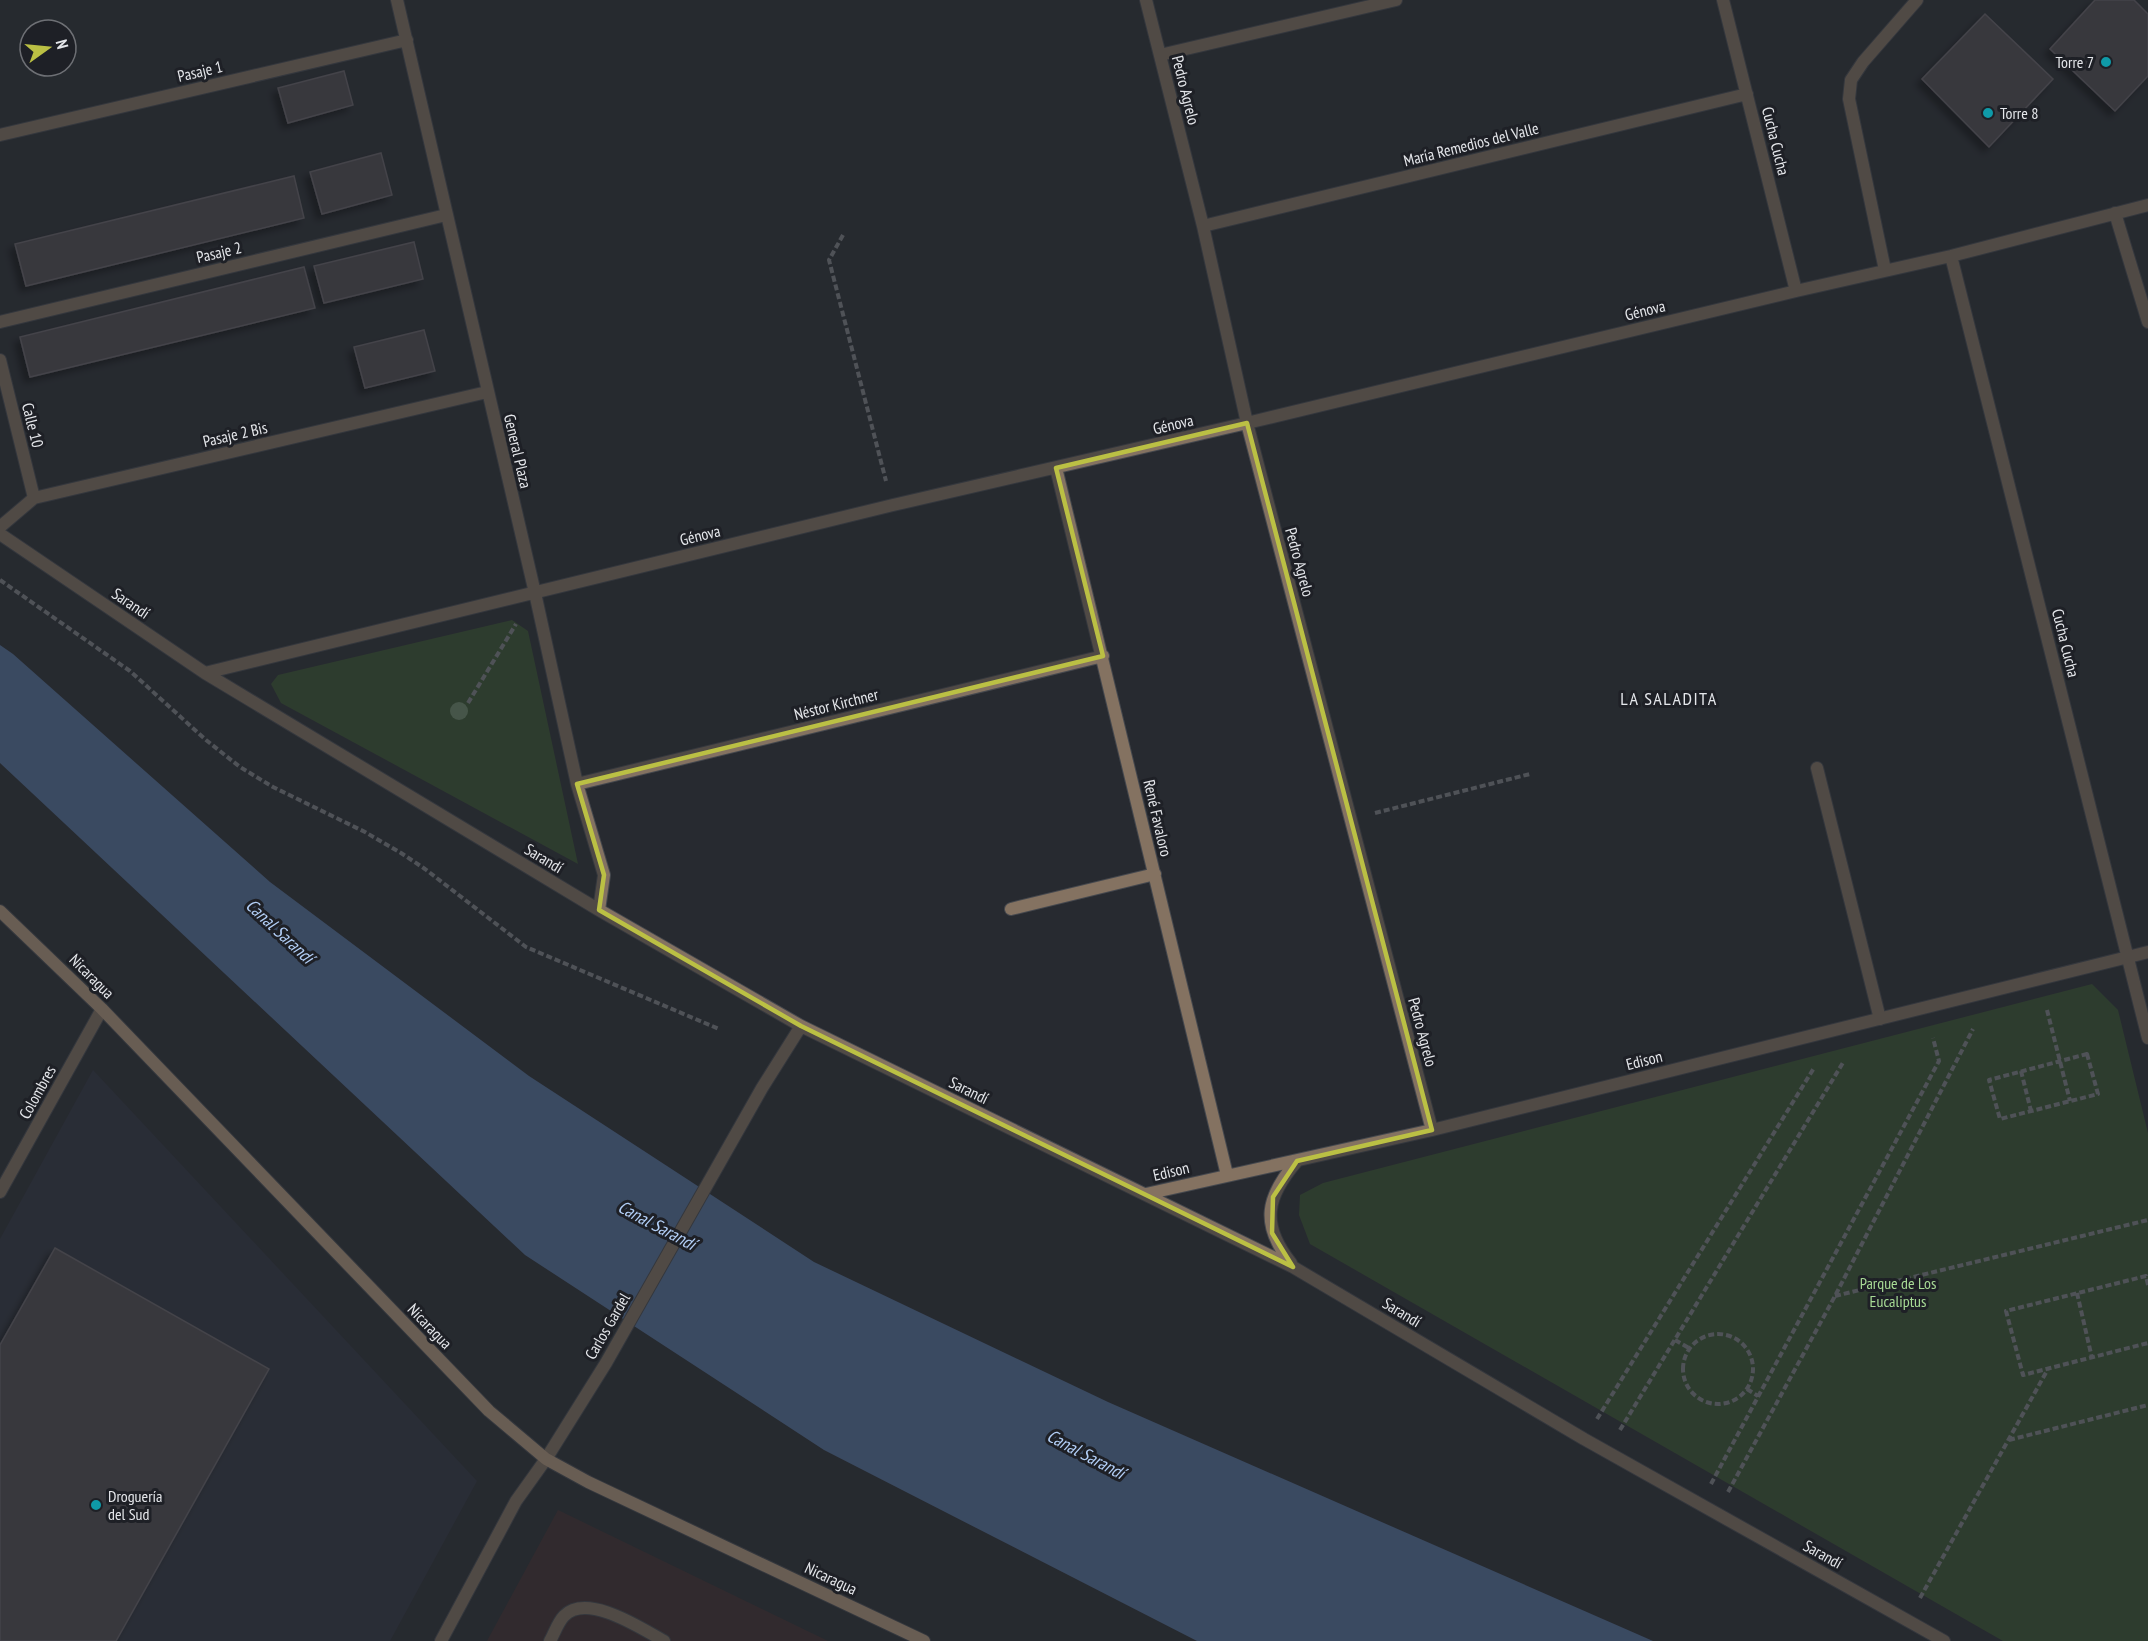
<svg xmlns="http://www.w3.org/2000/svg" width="2148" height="1641" viewBox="0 0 2148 1641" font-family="'PT Sans Narrow',sans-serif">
<defs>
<filter id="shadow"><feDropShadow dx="-5.5" dy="5.5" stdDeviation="3" flood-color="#0009"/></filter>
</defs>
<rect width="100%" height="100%" fill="#272a30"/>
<path fill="#3f2b2d" d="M 558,1510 L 828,1641 L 487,1641 Z"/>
<path fill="#2e323e" d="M 93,1070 L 477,1481 L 390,1641 L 0,1641 L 0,1239 Z"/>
<path fill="#37522e" d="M 512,620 L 528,631 L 578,864 L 281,703 L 271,684 L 278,675 Z
M 2092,984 L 2118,1010 L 2148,1133 L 2148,1641 L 2003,1641 L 1310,1244 L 1299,1215 L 1300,1195 L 1323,1183 Z"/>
<path fill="#53719d" d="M 0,645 L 13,654 L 270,882 L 529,1076 L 814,1262 L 1108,1402 L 1653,1641 L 1197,1641 L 824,1450 L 525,1255 L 0,763 Z"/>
<path fill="#4f4a50" stroke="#686369" stroke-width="1.5" filter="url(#shadow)" d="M 2095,0 L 2134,0 L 2148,14 L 2148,76 L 2115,111 L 2050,49 Z
M 1985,14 L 2053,79 L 1989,147 L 1922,79 Z
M 344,71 L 353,105 L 288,123 L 278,88 Z
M 381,153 L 392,195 L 322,214 L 310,172 Z
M 294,176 L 304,218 L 26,286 L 15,244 Z
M 414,242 L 423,279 L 324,303 L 314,266 Z
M 304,267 L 315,308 L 30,377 L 20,337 Z
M 424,330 L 435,371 L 365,388 L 354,347 Z
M 55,1248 L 269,1369 L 116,1641 L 0,1641 L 0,1345 Z"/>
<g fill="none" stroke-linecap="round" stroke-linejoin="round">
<defs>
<path id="service" d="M 1817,768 L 1880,1019
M 550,1641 C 554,1634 558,1622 564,1616 C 587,1592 642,1629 664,1641"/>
<path id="minor" d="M 397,0 L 535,593 L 577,784 L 604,875 L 599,910
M 1146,0 L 1203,226 L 1247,423 L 1432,1130
M 1723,0 L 1796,291
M 1160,55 L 1396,0
M 0,135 L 407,40
M 2115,213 L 2148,322
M 1203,226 L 1747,94
M 1951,256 L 2148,1038
M 1885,270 L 1849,99 L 1851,80 L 1863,62 L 1917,0
M 0,322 L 446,215
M 0,360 L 34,498
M 1056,468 L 1227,1175
M 0,527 L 34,498 L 487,392
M 0,534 L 205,673 L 599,910 L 801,1026 L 1293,1267 L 1584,1439 L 1944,1641
M 205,673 L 893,505 L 1247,423 L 1796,291 L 1951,256 L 2148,205
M 577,784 L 1103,656
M 1011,909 L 1155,874
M 0,1192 L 102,1009
M 1146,1194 L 1432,1130 L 2148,952
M 1291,1263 C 1260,1224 1266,1197 1297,1161
M 441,1641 L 516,1501 L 546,1459 L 606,1363 L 762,1088 L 801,1026"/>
<path id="secondary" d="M 0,911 L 102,1009 L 489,1411 L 546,1459 L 588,1482 L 924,1641"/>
</defs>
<use href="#service" stroke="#45484e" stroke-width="14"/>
<use href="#minor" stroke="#45484e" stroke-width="14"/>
<use href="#secondary" stroke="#45484e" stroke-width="14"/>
<path stroke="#808388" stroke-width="4" stroke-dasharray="6 3" stroke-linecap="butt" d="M 843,235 L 829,260 L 886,481
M 0,580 L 130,671 L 206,740 L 240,767 L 273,787 L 365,832 L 401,853 L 425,869 L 526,947 L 719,1029
M 468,703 L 516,624
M 1375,813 L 1530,774
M 2047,1010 L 2070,1101
M 2087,1054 L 2098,1094 L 2000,1119 L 1989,1080 Z
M 2021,1071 L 2031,1111
M 2148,1285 L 2146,1276 L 2006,1311 L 2023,1375 L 2148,1343
M 2077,1293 L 2092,1358
M 1835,1296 L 2148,1220
M1683 1369a35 35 0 1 1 70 0a35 35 0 1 1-70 0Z
M 1675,1340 L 1689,1348
M 1747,1389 L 1758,1396
M 1597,1419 L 1814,1068
M 1620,1430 L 1844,1061
M 2009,1440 L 2148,1405
M 1711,1484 L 1939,1061 L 1933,1038
M 1728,1492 L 1835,1296 L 1973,1029
M 1920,1598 L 2048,1369"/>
<use href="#service" stroke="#847261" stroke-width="12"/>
<use href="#minor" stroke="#847261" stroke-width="12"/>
<use href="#secondary" stroke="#b89b7f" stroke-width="12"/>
</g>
<circle fill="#6d8b68" cx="459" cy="711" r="9"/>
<path d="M0 0H2148V1641H0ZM 1247,423 L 1432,1130 L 1297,1161 L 1273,1197 L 1272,1233 L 1293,1267 L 801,1026 L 599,910 L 604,875 L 577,784 L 1103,656 L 1056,468 Z" fill="#272a30" fill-opacity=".55" fill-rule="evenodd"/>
<path fill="none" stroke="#bbc044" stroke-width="4.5" stroke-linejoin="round" d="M 1247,423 L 1432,1130 L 1297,1161 L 1273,1197 L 1272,1233 L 1293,1267 L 801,1026 L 599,910 L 604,875 L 577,784 L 1103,656 L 1056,468 Z"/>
<g fill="#0f9aa8" stroke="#1e2026" stroke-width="2">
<circle cx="2106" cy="62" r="6"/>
<circle cx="1988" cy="113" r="6"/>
<circle cx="96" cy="1505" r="6"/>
</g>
<g text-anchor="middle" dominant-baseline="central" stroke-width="6" stroke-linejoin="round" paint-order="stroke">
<g font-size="16" fill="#e5e7eb" stroke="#1e2026" text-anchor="start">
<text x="2094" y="62" text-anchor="end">Torre 7</text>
<text x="2000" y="113">Torre 8</text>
<text x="108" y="1496">Droguería<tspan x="108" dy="18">del Sud</tspan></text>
</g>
<g font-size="16" fill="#e5e7eb" stroke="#1e2026">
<text transform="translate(200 71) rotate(-13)">Pasaje 1</text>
<text transform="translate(1186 90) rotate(76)">Pedro Agrelo</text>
<text transform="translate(1776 141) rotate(76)">Cucha Cucha</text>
<text transform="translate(1471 144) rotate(-14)">María Remedios del Valle</text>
<text transform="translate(219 252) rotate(-13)">Pasaje 2</text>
<text transform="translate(1645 310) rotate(-14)">Génova</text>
<text transform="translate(1173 424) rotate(-13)">Génova</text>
<text transform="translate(33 425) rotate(76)">Calle 10</text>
<text transform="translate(235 434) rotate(-13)">Pasaje 2 Bis</text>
<text transform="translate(518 451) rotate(77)">General Plaza</text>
<text transform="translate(700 535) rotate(-14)">Génova</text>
<text transform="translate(1300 562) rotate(75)">Pedro Agrelo</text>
<text transform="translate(131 603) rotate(34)">Sarandí</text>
<text transform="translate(2066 643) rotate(76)">Cucha Cucha</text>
<text transform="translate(836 704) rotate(-14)">Néstor Kirchner</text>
<text transform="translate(1158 818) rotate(77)">René Favaloro</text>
<text transform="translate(544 858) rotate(31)">Sarandí</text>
<text transform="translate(92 976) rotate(45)">Nicaragua</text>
<text transform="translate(1423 1032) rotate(75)">Pedro Agrelo</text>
<text transform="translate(1644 1060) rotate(-14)">Edison</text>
<text transform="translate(969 1090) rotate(26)">Sarandí</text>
<text transform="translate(37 1092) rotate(-61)">Colombres</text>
<text transform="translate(1171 1171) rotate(-13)">Edison</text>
<text transform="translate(1402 1312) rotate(31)">Sarandí</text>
<text transform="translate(430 1326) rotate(46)">Nicaragua</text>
<text transform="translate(607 1326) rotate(-60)">Carlos Gardel</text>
<text transform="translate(1823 1554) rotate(29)">Sarandí</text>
<text transform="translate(831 1578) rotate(25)">Nicaragua</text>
</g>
<g font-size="16" fill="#a7da95" stroke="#1e2026">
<text x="1898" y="1283">Parque de Los<tspan x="1898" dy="18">Eucaliptus</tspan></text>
</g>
<g font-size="18" letter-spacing="1.5" fill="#e5e7eb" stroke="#1e2026">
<text x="1669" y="698">LA SALADITA</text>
</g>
<g font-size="18" font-style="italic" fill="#b2cef6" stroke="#1e2026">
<text transform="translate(280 931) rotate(43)">Canal Sarandí</text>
<text transform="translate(657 1225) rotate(28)">Canal Sarandí</text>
<text transform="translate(1086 1454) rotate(28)">Canal Sarandí</text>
</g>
</g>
<g transform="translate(48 48) rotate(75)"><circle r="28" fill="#1e2026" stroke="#6e7075" stroke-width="1.5"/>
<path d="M0-4.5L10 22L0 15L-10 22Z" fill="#bbc044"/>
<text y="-9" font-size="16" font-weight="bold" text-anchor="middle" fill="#e5e7eb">N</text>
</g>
</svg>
